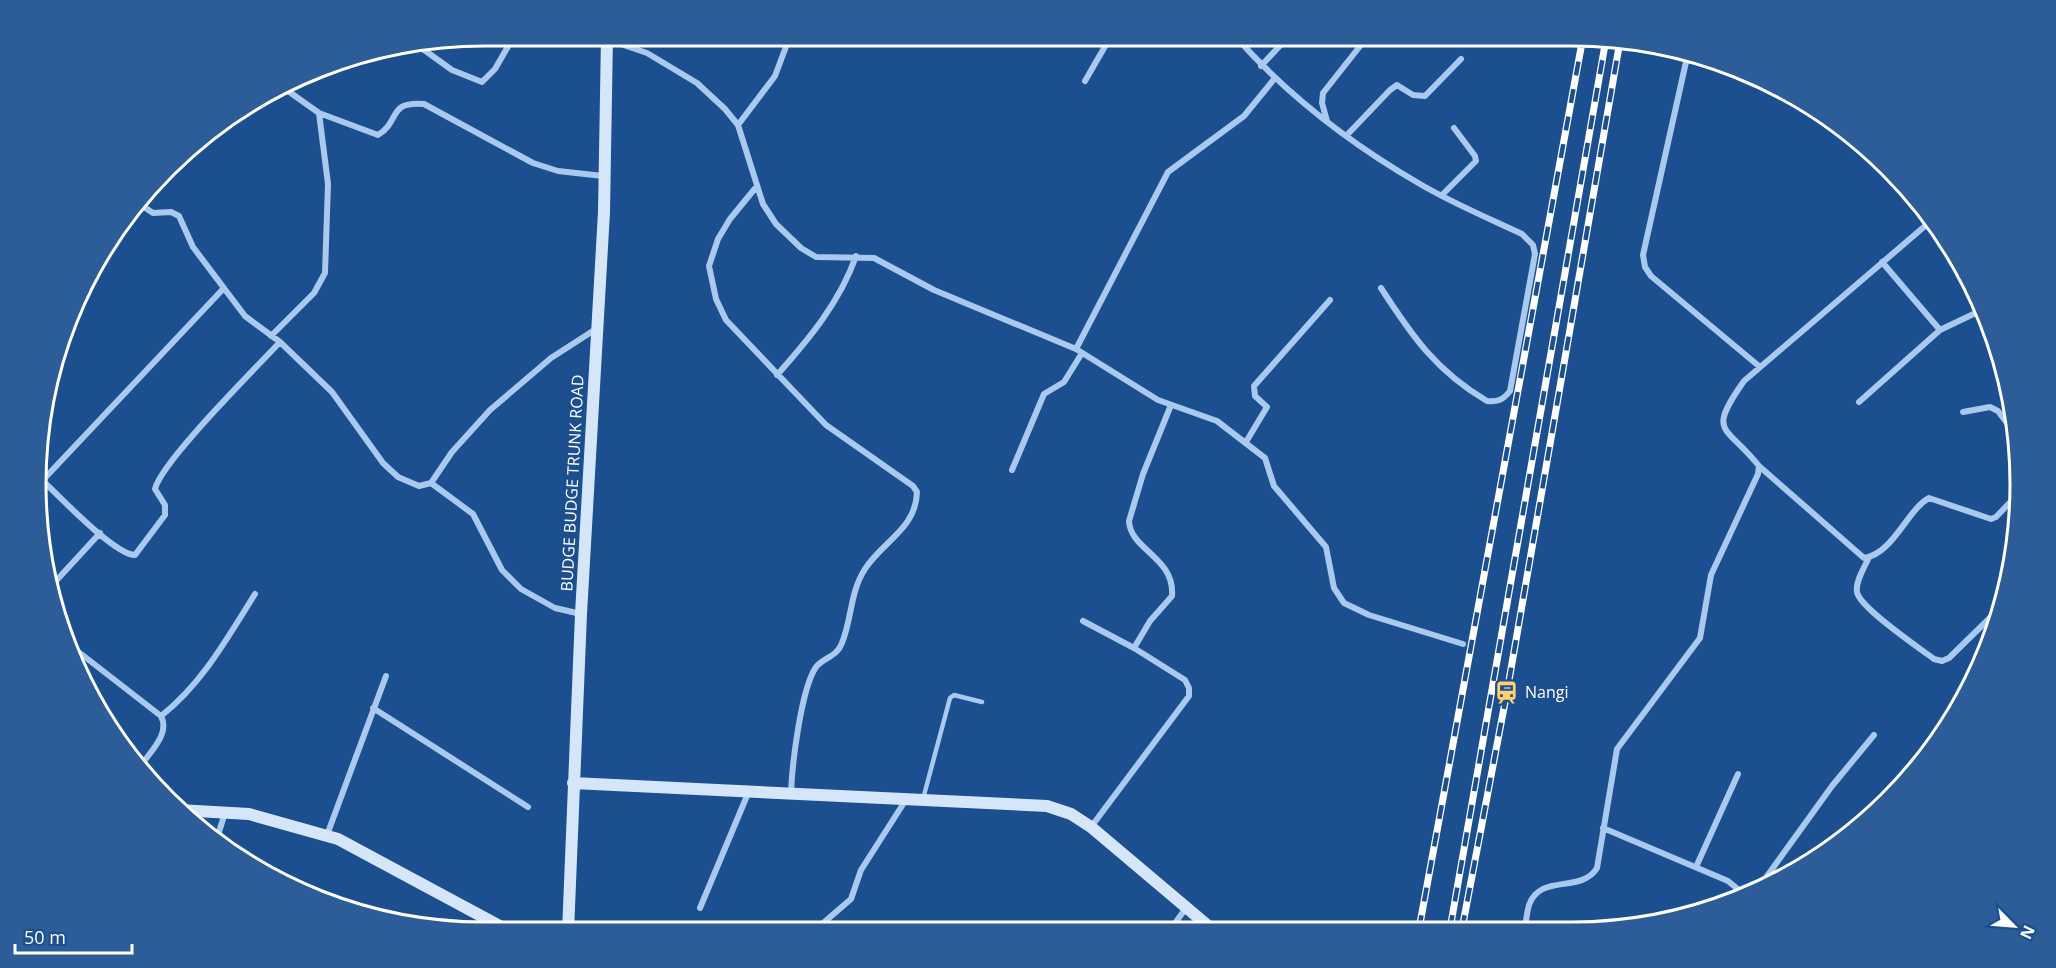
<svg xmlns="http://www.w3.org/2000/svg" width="2056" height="968" viewBox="0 0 2056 968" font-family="'Open Sans',sans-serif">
<rect width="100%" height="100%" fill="#1b4f8f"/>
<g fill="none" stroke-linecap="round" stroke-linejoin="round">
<path stroke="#a9c9ee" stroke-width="4.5" d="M 923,799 L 950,698 L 954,695 L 982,702"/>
<path stroke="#a9c9ee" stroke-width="6" d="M 597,36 L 647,53 L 697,83 L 725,109 L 738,125 L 763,204 L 776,224 L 801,248 L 816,257 L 874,258 L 934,290 L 1076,349 L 1158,400 L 1217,421 L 1265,458 L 1274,486 L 1326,547 L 1334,588 L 1344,603 L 1369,615 L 1463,644
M 1235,36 C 1287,95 1351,144 1420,184 C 1452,203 1488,218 1522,234 L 1533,245 L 1535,254 L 1510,391 C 1503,400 1498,402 1487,401 C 1436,371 1412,336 1381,288
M 420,47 L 452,70 L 482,82 L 495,69 L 514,36
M 1688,53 L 1643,255 L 1645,267 L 1651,276 L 1760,367
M 1261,66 L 1289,36
M 1085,81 L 1111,36
M 281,86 L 319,113 L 378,135 C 401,121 387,101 424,104 L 533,163 L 558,171 L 603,176
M 1327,121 L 1322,103 L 1323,93 L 1368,36
M 738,125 L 775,76 L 790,36
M 1347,135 L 1390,90 L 1397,85 L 1413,95 L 1425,96 L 1461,59
M 757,186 L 730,219 L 718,239 L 709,266 L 716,299 L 726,320 L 826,425 L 913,486 L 917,492 C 916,529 883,541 865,569 C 850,592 852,618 842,643 C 837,657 824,657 816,667 C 801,689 792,765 791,793
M 1442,195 L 1476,161 L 1475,156 L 1454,128
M 141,205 L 153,213 L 171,212 L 179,216 L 193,247 L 245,316 L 280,342 L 332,392 L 383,463 L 398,477 L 419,486 L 431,483 L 452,452 L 490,410 L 551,358 L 596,329
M 1882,262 L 1940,330
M 271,336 L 314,293 L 325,273 L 328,184 L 319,113
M 1076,349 L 1168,172 L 1244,116 L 1275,78
M 777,375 C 809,339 840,302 856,256
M 1859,402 L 1940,330 L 1984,309
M 1963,412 L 1990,407 L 1998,411 L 2015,434
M 1246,442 L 1267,407 L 1255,396 L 1254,386 L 1330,300
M 1759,466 L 1864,558 C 1893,554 1907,510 1929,498 L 1991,519 L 1996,517 L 2019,493
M 1012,470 L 1044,394 L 1064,382 L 1082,353
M 42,481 L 224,288
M 43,481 C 60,497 115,555 135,555 L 165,515 L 165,505 L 155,489 C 161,462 256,368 280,342
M 431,483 L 473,514 L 502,570 L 521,589 L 555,608 L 581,614
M 1869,557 C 1865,567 1855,581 1857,592 C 1859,607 1919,648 1934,659 L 1942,661 L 1949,658 L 2001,607
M 51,591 L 55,582 L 100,533
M 1083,621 L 1134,648
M 67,643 L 161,716 C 170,733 152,750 142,764
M 373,708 L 528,807
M 161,716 C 202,684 228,637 255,594
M 1091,827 L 1189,696 L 1189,688 L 1185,680 L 1134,648 L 1150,621 L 1172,596 C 1175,557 1130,550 1129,521 L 1143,474 L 1171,405
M 1603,828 L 1728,881 L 1746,896
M 327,835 L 386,676
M 217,838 L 225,813
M 1696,867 L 1738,774
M 1757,890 L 1832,786 L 1874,735
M 700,908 L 749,791
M 1525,928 C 1526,921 1527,912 1529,905 C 1540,873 1581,894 1597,868 L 1617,749 L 1700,638 L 1711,575 L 1758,474 L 1759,466 C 1726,424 1706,435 1744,381 L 1932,220
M 1170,930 L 1186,908
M 814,931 L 851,899 L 861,870 L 907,798"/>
<path stroke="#d6e6fa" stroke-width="12" d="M 573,783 L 1047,806 L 1071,814 L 1091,827 L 1213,930
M 179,810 L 249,814 L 338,839 L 511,932
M 568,932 L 581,614 L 604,212 L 607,36"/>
<defs>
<path id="rail" d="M 1419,929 L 1583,37
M 1450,929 L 1606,39
M 1462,929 L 1507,692 L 1620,41"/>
</defs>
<use href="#rail" stroke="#fff" stroke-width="7"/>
<use href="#rail" stroke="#1b4f8f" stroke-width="4.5" stroke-dasharray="14" stroke-linecap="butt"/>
</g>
<defs>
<symbol id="station-bare" viewBox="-9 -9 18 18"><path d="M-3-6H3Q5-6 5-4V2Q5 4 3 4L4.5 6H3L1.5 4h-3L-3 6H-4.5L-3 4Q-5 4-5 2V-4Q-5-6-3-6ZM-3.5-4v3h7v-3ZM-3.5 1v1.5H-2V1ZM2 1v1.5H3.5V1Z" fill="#ffd166" stroke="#1b4f8f" stroke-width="2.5" paint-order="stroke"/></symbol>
</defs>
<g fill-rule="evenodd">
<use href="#station-bare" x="1490" y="676" width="33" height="33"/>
</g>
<g text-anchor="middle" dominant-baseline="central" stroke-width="4.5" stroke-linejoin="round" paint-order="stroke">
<g font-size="16" fill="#fff" stroke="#1b4f8f">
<text transform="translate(572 483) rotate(-87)">BUDGE BUDGE TRUNK ROAD</text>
</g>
<g font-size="16" fill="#fff" stroke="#1b4f8f" text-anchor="start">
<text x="1525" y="692">Nangi</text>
</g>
</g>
<path d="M0 0H2056V968H0ZM484 46H1572A438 438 0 0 1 2010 484V484A438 438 0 0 1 1572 922H484A438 438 0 0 1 46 484V484A438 438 0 0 1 484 46Z" fill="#2d5d98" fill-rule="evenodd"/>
<path fill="none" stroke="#fff" stroke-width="3" d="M484 46H1572A438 438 0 0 1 2010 484V484A438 438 0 0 1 1572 922H484A438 438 0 0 1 46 484V484A438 438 0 0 1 484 46Z"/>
<g transform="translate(2014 926) rotate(115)" stroke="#1b4f8f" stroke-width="4.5" paint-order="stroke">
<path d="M0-4.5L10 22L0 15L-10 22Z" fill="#ffffff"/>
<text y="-9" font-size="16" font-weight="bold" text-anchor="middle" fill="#ffffff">N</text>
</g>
<path d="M15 944v9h117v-9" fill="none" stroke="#ffffff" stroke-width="3"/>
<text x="24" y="944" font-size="18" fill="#ffffff" stroke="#1b4f8f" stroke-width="4.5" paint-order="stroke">50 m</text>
</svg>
